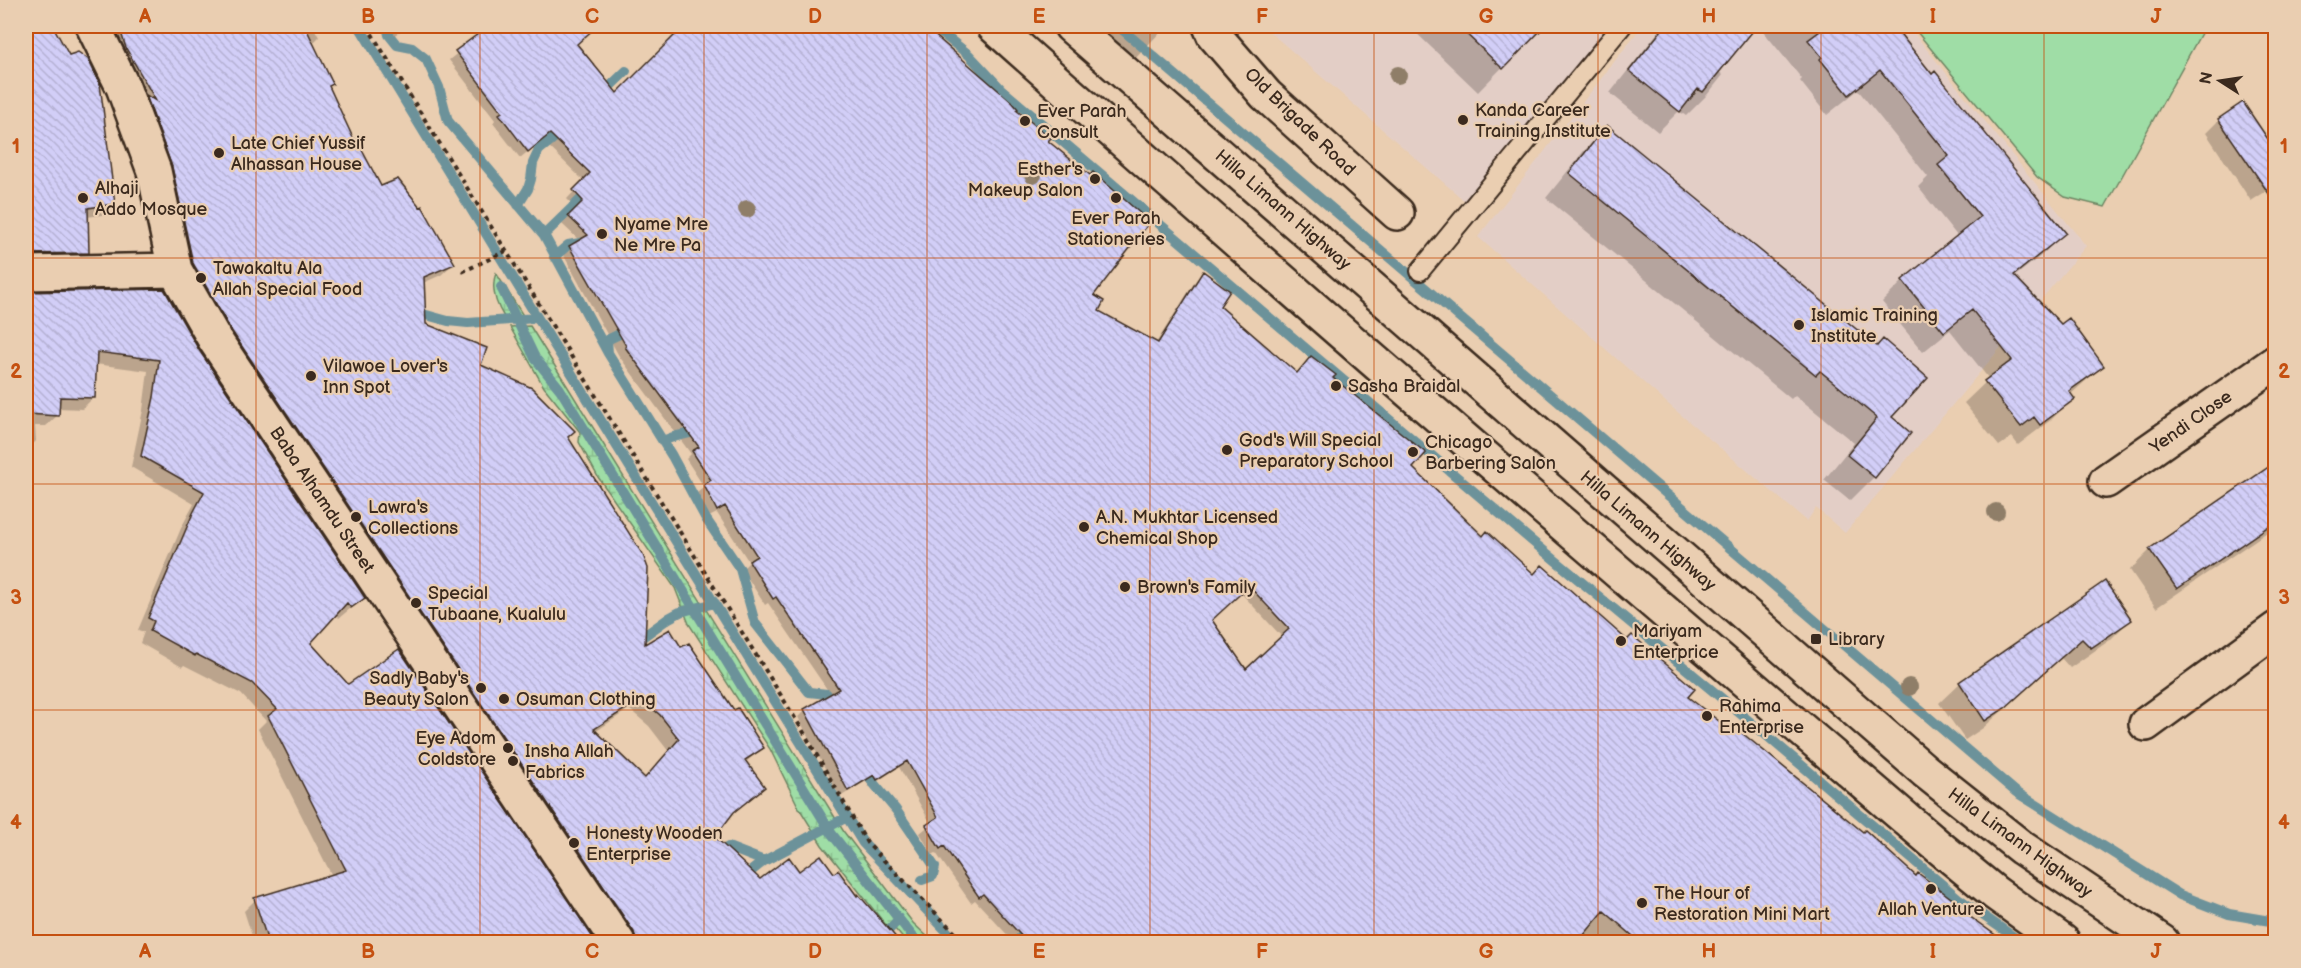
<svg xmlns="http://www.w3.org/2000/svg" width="2301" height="968" viewBox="0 0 2301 968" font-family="'Balsamiq Sans',sans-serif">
<defs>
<pattern id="wetland-marsh" width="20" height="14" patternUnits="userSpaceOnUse" patternTransform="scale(1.5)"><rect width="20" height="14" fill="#9fdda6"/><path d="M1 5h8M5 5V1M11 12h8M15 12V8" fill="none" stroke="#8abe8e"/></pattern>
<pattern id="building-back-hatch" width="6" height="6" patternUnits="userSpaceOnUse" patternTransform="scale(1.5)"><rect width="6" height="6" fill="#d2cef7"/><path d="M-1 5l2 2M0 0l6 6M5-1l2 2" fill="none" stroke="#b5b1d3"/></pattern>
</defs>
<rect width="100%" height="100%" fill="#eaceb1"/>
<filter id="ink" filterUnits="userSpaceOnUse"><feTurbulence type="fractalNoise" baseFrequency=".0167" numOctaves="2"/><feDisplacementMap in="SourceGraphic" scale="12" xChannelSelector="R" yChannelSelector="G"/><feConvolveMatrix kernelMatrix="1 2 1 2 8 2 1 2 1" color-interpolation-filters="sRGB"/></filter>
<g filter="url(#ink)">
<path fill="#e3cec6" d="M 1263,26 L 1629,26 L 1481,215 Z
M 1642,26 L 1908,26 L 2086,246 L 1845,533 L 1816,508 L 1807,521 L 1668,404 L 1478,237 Z"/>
<path fill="#9fdda6" stroke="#6d8462" stroke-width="1.5" d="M 1912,26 L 2205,26 L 2105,207 L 2065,197 L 2037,177 Z"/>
<path fill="url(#wetland-marsh)" stroke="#6d8462" stroke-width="1.5" d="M 496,273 L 524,317 L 504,317 C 496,304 490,289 496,273 Z
M 530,326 L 844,832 L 913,923 L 933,942 L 906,942 L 895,929 L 885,924 L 822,845 L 799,808 L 770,749 L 689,624 L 675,588 L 598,477 L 579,442 L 580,432 L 544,387 L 510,327 Z"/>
<path fill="#0003" fill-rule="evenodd" d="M 26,26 L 51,26 L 103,116 L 113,204 L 102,215 L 87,217 L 88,252 L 77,264 L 26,265 Z
M 104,26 L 313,26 L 319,37 L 312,44 L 331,84 L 328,87 L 353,142 L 381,188 L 453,264 L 441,275 L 423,283 L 424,325 L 567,437 L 644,646 L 680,649 L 762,748 L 745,763 L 763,787 L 728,817 L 712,837 L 760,881 L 799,873 L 834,875 L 856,898 L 858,897 L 898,942 L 622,942 L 182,275 ZM 629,709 L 649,726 L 669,752 L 645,779 L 595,732 Z
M 382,26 L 408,26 L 390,38 Z
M 491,26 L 596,26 L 575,45 L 617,95 L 677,34 L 670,26 L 920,26 L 1012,105 L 1014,111 L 1046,142 L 1097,311 L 1156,343 L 1196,280 L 1204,273 L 1218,306 L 1296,375 L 1331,378 L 1411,468 L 1482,538 L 1534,575 L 1685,697 L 2000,942 L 1014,942 L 975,900 L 971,903 L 936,853 L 932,855 L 920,833 L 931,824 L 899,767 L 869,787 L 866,781 L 840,797 L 798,717 L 805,710 L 831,695 L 768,603 L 765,605 L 742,569 L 749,562 L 717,513 L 709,517 L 697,493 L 704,487 L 686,459 L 691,454 L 619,356 L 563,254 L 580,241 L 562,224 L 577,209 L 567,199 L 584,181 L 542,140 L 520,158 L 493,123 L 495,120 L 449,60 ZM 1241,593 L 1282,637 L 1246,671 L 1210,621 Z
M 1084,26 L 1166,26 L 1132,62 Z
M 1409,26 L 1543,26 L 1478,92 Z
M 1663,26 L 1755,26 L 1718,71 L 1723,75 L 1707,95 L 1686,116 L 1679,111 L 1658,132 L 1610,93 Z
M 1759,26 L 1891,26 L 2064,233 L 2043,254 L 2014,277 L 2102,366 L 2070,395 L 2073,398 L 2052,419 L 2018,445 L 2012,437 L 1999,446 L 1964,403 L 1989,379 L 1950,330 L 1923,352 L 1882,302 L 1903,281 L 1958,237 L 1918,187 L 1928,177 L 1858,90 L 1827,115 L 1800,81 L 1802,79 Z
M 2219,120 L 2276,185 L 2251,201 L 2206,133 Z
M 1607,127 L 1890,417 L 1874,477 L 1850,501 L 1824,480 L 1854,443 L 1795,395 L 1791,399 L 1546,198 L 1583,152 Z
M 163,290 L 198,351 L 363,598 L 339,618 L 335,614 L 309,643 L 348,686 L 399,651 L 594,942 L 254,942 L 244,911 L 255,900 L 332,876 L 258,729 L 266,721 L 241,694 L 184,665 L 182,667 L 140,643 L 144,632 L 138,630 L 182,526 L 194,504 L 131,467 L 143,410 L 148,371 L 95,364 L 94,397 L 82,409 L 58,408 L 58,415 L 46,426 L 35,426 L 36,441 L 26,451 L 26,293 Z
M 2276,464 L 2276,526 L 2156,608 L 2130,570 L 2150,550 Z
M 2105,583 L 2130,620 L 2110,640 L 2070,668 L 2061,658 L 1983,728 L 1965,740 L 1939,703 L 1960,683 Z"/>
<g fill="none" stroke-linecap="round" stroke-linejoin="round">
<path stroke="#6c929a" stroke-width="10" d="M 359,26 L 556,348 L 863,843 L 957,942
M 387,26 L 389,35 L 397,45 L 412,48 L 426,59 L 439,87 L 448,121 L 544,235 L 608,353 L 672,456 L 706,519 L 740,569 L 755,623 L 809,692 L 827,694 L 834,709
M 933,26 L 969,55 L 1001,89 L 1532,541 L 1766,735 L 1958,898 L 2021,942
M 1118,26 L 2016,792 L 2180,895 L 2229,914 L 2276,922
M 602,94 L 626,71
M 518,205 L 528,189 L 531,179 L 533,163 L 539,150 L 565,129
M 544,235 L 582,198
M 554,257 L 568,245 L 586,242
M 501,287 L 535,358 L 560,389 L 832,834 L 917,942
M 412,311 L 448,321 L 468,323 L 537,318
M 608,353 L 607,340 L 630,329
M 663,441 C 676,434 690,435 703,429
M 633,644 L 669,618 L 680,612 L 715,603
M 860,767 L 896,810 L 935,867 L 933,876 L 922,880
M 728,847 L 764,861
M 741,879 L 764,861 L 847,817
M 878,942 L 898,920
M 1016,942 L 1030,928"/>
</g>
<path fill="url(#building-back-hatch)" stroke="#3b2a1e" stroke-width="1.5" fill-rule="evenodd" d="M 26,26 L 53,26 L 69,55 L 78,52 L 88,59 L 100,84 L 115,204 L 88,208 L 89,253 L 26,254 Z
M 119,26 L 305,26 L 333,84 L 329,86 L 354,140 L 356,139 L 381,186 L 398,179 L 420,207 L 422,206 L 455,264 L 424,277 L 426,324 L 487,348 L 481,365 L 532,388 L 575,431 L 568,437 L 643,555 L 648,568 L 645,644 L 670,629 L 681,647 L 689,643 L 734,710 L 738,708 L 764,748 L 745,760 L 765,787 L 734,812 L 715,837 L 760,879 L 789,857 L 799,871 L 821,855 L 834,873 L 838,870 L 857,896 L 858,894 L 900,942 L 636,942 L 634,932 L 231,330 L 193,263 L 172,167 L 146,95 L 156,101 L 126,48 ZM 641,699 L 660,715 L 679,739 L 645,778 L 594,729 Z
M 489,26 L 597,26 L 577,44 L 617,93 L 684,26 L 924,26 L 1013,103 L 1018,109 L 1016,110 L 1051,138 L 1048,141 L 1090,175 L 1093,172 L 1150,222 L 1094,295 L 1104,301 L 1099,311 L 1158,343 L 1203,271 L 1230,291 L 1220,306 L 1297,373 L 1311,356 L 1336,375 L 1333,378 L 1426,453 L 1413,468 L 1483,536 L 1487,531 L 1534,574 L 1542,565 L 1627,640 L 1632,635 L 1695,689 L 1688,697 L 1733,732 L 1736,728 L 1863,832 L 1865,830 L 1916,876 L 1918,873 L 1960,905 L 1958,908 L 2005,942 L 1640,942 L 1604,911 L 1578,942 L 1027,942 L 983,894 L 979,897 L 944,846 L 940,849 L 926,825 L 938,817 L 907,761 L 877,780 L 874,775 L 848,791 L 804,709 L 839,689 L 776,597 L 773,599 L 749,561 L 757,556 L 725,506 L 717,511 L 704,485 L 711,480 L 692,451 L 699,447 L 625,347 L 626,346 L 569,246 L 588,235 L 568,216 L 583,201 L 573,190 L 590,173 L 550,134 L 528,152 L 499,114 L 502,112 L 455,51 ZM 1249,586 L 1289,629 L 1246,669 L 1212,620 Z
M 1458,26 L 1545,26 L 1503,69 Z
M 1665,26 L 1757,26 L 1703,92 L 1698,89 L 1680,112 L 1629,71 Z
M 1827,26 L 1894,26 L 1932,74 L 1935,71 L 2066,233 L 2014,275 L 2061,324 L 2069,318 L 2104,366 L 2069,391 L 2075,399 L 2040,425 L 2034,417 L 2021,427 L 1984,381 L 2012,360 L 1972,310 L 1944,332 L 1902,280 L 1980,217 L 1938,165 L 1949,156 L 1880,70 L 1849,95 L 1820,59 L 1822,57 L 1808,40 Z
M 2243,102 L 2276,151 L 2276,204 L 2218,119 Z
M 1607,125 L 1877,346 L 1883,339 L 1928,378 L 1892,417 L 1911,433 L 1875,478 L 1847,455 L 1877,418 L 1820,371 L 1816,375 L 1569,173 Z
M 164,289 L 199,350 L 365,598 L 351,608 L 347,603 L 311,643 L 348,684 L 399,649 L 596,942 L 268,942 L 254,898 L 346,870 L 268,716 L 277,709 L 252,683 L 196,654 L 195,656 L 150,631 L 154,621 L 148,618 L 193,513 L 204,492 L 141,456 L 154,397 L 159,360 L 97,352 L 95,398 L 60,397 L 59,416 L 26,414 L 26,292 Z
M 2276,462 L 2276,521 L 2177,589 L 2149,549 Z
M 2105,581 L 2132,620 L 2091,648 L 2082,639 L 2005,708 L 1985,721 L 1959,682 Z"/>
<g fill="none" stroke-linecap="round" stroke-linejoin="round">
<defs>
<path id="service" d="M 1420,271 L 1622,26"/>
<path id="minor" d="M 93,26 L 123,87 L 154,171 L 175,270 L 215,340 L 618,942
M 1210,26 L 1214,35 L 1266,95 L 1397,213
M 26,273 L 175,270
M 2106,481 L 2276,362
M 2146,724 L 2276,629"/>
<path id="secondary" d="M 994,26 C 1305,304 1622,576 1939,847 L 1995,893 L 2063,942
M 1071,26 L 1925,771 L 2022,848 L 2162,942"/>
</defs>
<use href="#service" stroke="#3b2a1e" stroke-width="22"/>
<use href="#minor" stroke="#3b2a1e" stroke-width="38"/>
<use href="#secondary" stroke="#3b2a1e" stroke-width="38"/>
<path stroke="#3b2a1e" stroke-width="4" stroke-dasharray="4.5 4.5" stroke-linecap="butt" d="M 367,26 L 803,731 L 867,843 L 964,942
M 462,272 L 506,251"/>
<use href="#service" stroke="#eaceb1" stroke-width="18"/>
<use href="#minor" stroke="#eaceb1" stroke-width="33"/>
<use href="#secondary" stroke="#eaceb1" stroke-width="33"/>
</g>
<g fill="#8f7e68">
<circle cx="1398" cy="75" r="9"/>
<circle cx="1033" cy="175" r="9"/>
<circle cx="747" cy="209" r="9"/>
<circle cx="1996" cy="512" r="9"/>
<circle cx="1909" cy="687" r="9"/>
</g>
</g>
<path fill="none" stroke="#c55010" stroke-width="1.5" stroke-opacity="0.55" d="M 256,26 L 256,942M 480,26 L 480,942M 704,26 L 704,942M 927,26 L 927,942M 1150,26 L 1150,942M 1374,26 L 1374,942M 1598,26 L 1598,942M 1821,26 L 1821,942M 2044,26 L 2044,942M 26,258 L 2276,258M 26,484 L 2276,484M 26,710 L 2276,710"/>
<g fill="#3b2a1e" stroke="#eaceb1" stroke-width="2">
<circle cx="1463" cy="120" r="6"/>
<circle cx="1025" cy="121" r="6"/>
<circle cx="219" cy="153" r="6"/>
<circle cx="1095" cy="179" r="6"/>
<circle cx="83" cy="198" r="6"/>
<circle cx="1116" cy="198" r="6"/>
<circle cx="602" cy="234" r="6"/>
<circle cx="201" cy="278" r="6"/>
<circle cx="1799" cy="325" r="6"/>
<circle cx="311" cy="376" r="6"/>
<circle cx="1336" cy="386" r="6"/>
<circle cx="1227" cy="450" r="6"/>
<circle cx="1413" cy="452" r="6"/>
<circle cx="356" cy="517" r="6"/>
<circle cx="1084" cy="527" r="6"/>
<circle cx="1125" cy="587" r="6"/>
<circle cx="416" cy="603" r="6"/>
<rect x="1810" y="633" width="12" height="12" rx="3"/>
<circle cx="1621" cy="641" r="6"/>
<circle cx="481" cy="688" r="6"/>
<circle cx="504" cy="699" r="6"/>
<circle cx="1707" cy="716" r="6"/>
<circle cx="508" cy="748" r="6"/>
<circle cx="513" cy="761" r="6"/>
<circle cx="574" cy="843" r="6"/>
<circle cx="1931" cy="889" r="6"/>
<circle cx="1642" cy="903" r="6"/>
</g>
<g text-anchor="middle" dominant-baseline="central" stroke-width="4.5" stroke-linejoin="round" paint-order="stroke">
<g font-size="18" fill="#3b2a1e" stroke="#eaceb1" text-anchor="start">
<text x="1475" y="110">Kanda Career<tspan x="1475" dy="21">Training Institute</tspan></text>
<text x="1037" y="111">Ever Parah<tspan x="1037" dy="21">Consult</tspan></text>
<text x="231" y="143">Late Chief Yussif<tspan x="231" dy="21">Alhassan House</tspan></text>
<text x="1083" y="169" text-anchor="end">Esther's<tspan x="1083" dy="21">Makeup Salon</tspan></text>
<text x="95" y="188">Alhaji<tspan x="95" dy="21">Addo Mosque</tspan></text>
<text x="1116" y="218" text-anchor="middle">Ever Parah<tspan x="1116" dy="21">Stationeries</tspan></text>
<text x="614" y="224">Nyame Mre<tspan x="614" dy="21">Ne Mre Pa</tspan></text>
<text x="213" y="268">Tawakaltu Ala<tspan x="213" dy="21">Allah Special Food</tspan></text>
<text x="1811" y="315">Islamic Training<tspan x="1811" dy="21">Institute</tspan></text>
<text x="323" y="366">Vilawoe Lover's<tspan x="323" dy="21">Inn Spot</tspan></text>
<text x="1348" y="386">Sasha Braidal</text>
<text x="1239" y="440">God's Will Special<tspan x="1239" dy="21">Preparatory School</tspan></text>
<text x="1425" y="442">Chicago<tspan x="1425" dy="21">Barbering Salon</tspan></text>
<text x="368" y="507">Lawra's<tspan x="368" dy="21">Collections</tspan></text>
<text x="1096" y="517">A.N. Mukhtar Licensed<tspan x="1096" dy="21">Chemical Shop</tspan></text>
<text x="1137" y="587">Brown's Family</text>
<text x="428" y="593">Special<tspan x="428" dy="21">Tubaane, Kualulu</tspan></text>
<text x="1633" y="631">Mariyam<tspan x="1633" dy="21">Enterprice</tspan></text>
<text x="1828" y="639">Library</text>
<text x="469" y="678" text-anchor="end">Sadly Baby's<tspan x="469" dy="21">Beauty Salon</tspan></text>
<text x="516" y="699">Osuman Clothing</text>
<text x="1719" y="706">Rahima<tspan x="1719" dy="21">Enterprise</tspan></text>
<text x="496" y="738" text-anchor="end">Eye Adom<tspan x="496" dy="21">Coldstore</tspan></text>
<text x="525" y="751">Insha Allah<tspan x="525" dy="21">Fabrics</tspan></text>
<text x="586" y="833">Honesty Wooden<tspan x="586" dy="21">Enterprise</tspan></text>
<text x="1654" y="893">The Hour of<tspan x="1654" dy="21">Restoration Mini Mart</tspan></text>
<text x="1931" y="909" text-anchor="middle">Allah Venture</text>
</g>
<g font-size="18" fill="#3b2a1e" stroke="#eaceb1">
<text transform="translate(1300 122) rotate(44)">Old Brigade Road</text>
<text transform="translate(1283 210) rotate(41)">Hilla Limann Highway</text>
<text transform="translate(2191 422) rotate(-35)">Yendi Close</text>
<text transform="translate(322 500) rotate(56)">Baba Alhamdu Street</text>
<text transform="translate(1648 531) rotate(41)">Hilla Limann Highway</text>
<text transform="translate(2020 843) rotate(36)">Hilla Limann Highway</text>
</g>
</g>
<rect width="2301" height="968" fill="none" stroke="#eaceb1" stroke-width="66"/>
<g transform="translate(2220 81) rotate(282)" stroke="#eaceb1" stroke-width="4.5" paint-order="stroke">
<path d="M0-4.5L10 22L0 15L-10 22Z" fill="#3b2a1e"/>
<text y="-9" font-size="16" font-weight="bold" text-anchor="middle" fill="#3b2a1e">N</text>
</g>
<rect x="33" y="33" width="2235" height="902" fill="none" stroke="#c55010" stroke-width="2"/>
<g font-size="20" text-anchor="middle" font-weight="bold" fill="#c55010">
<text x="145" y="23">A</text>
<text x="368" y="23">B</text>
<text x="592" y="23">C</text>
<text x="815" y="23">D</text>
<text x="1039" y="23">E</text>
<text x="1262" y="23">F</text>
<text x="1486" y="23">G</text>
<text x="1709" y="23">H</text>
<text x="1933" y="23">I</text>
<text x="2156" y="23">J</text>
<text x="16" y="153">1</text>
<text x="2284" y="153">1</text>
<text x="16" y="378">2</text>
<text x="2284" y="378">2</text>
<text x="16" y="604">3</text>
<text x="2284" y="604">3</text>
<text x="16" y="829">4</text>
<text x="2284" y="829">4</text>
<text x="145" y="958">A</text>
<text x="368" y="958">B</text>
<text x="592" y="958">C</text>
<text x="815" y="958">D</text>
<text x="1039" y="958">E</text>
<text x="1262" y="958">F</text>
<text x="1486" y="958">G</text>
<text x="1709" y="958">H</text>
<text x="1933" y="958">I</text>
<text x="2156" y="958">J</text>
</g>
</svg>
